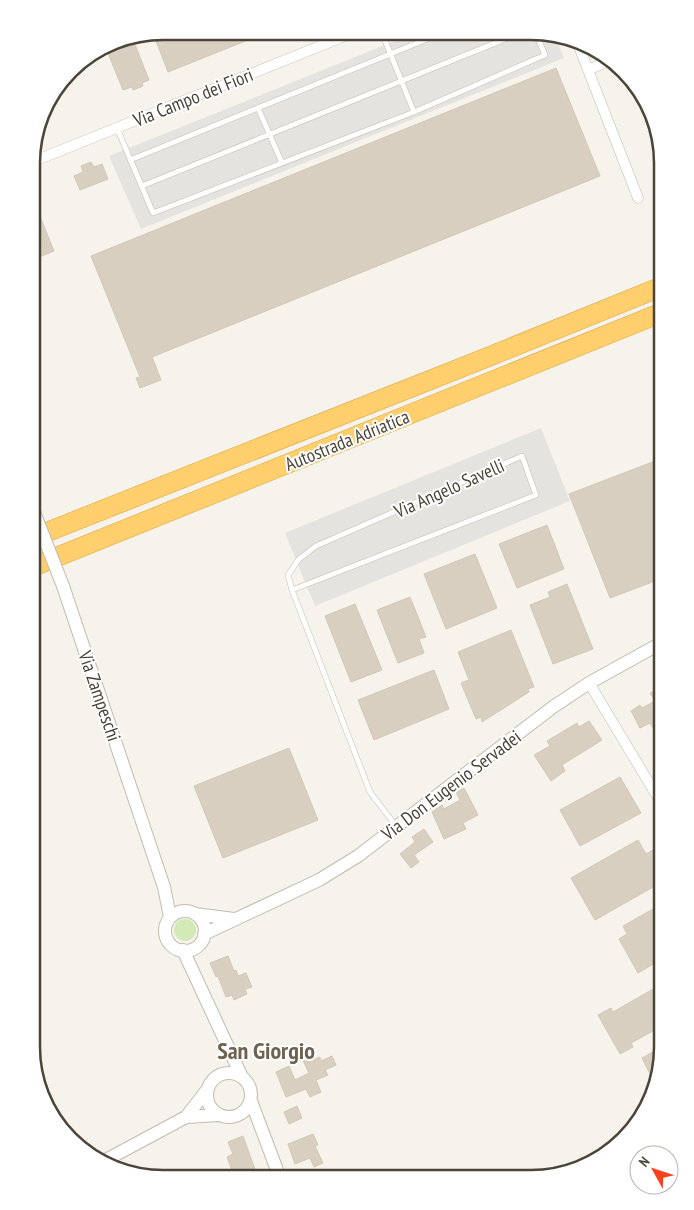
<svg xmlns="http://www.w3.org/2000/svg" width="694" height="1210" viewBox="0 0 694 1210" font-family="'PT Sans Narrow',sans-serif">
<rect width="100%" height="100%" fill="#f6f3ec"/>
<path fill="#d2eab5" d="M174 930a11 11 0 1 1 22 0a11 11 0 1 1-22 0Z"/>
<path fill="#e5e3e0" d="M 415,33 L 554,34 L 564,58 L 141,229 L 109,156 Z
M 541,428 L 570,501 L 315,606 L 285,533 Z"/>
<path fill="#d8cfc1" stroke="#d3c7b4" d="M 163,31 L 268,32 L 168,72 L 153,33 Z
M 132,37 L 149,80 L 142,83 L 143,86 L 133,90 L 132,87 L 123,90 L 105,46 L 113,41 Z
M 556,68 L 600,176 L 152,357 L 161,380 L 140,388 L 136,378 L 140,377 L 91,256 Z
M 91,162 L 94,167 L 102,164 L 108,179 L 80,190 L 74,176 L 83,172 L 81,166 Z
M 33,199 L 54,251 L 32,260 L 32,199 Z
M 663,458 L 663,578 L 610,598 L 569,494 Z
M 547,525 L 564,569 L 517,588 L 499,544 Z
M 475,554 L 497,608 L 446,629 L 424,574 Z
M 567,584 L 593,649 L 553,664 L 530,605 L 550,597 L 548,592 Z
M 410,597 L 426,637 L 419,639 L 424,653 L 398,663 L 377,610 Z
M 355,604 L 382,670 L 351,682 L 325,616 Z
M 511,630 L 534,687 L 528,689 L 529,692 L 482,722 L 481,717 L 476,719 L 461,683 L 469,680 L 458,652 Z
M 434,670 L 449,709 L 374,740 L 358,700 Z
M 663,686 L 663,745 L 650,723 L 640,728 L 631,711 L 640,705 L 642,708 L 655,701 L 650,693 Z
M 589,721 L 602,740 L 562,765 L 565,771 L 551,781 L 534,755 L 550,746 L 547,741 L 577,723 L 579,727 Z
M 289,748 L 318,820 L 223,858 L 194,786 Z
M 620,777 L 641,813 L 580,846 L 560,810 Z
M 464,788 L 478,815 L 463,823 L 466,829 L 444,839 L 432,812 L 442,805 L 444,809 L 460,800 L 456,792 Z
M 424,829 L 433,842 L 414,855 L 419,862 L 411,868 L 400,854 L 415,842 L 412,837 Z
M 638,840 L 646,854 L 660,846 L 663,851 L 663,873 L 658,875 L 662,882 L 595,920 L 571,878 Z
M 662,904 L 662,952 L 659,954 L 662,959 L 638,973 L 619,939 L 627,934 L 623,926 Z
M 228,956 L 234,971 L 236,970 L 238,976 L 246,973 L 252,987 L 245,989 L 247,994 L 234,1000 L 232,995 L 226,997 L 218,976 L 216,977 L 210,963 Z
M 662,984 L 662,1026 L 631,1043 L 633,1047 L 620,1054 L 598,1015 L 611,1008 L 613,1012 Z
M 309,1047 L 315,1059 L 320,1057 L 321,1061 L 332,1056 L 336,1065 L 325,1070 L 328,1075 L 316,1080 L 321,1092 L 310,1097 L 306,1089 L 286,1097 L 276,1072 L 289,1066 L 295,1080 L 309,1073 L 299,1052 Z
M 662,1047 L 662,1056 L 653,1080 L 642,1058 Z
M 297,1106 L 302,1118 L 289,1124 L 284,1112 Z
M 313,1134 L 318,1145 L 315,1146 L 323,1163 L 314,1167 L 310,1158 L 295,1164 L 288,1144 Z
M 243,1136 L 256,1172 L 242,1178 L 239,1172 L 233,1174 L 227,1157 L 233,1154 L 228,1142 Z"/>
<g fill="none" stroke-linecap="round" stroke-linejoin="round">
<defs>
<path id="service" d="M 382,33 L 414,112 L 545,55 L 536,34
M 258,108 L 282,163
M 117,128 L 153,213 L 414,112
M 130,160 L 442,33
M 142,186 L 520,33
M 292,590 L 288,575 L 299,559 L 316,546 L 522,456 L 536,495 L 292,590 L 370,792 L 396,826"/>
<path id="minor" d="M 578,44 L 638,198
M 588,70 L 611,60
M 32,162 L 355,32
M 589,683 L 663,806"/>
<path id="tertiary" d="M 63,586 L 164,887 L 170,917
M165 931a20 20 0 1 1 40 0a20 20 0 1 1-40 0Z
M 195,914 L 234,919
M 204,934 L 319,880 L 358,856 L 553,707 L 589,683 L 663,642
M 183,950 L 241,1075
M207 1095a22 22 0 1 1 44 0a22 22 0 1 1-44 0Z
M 251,1101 L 280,1178
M 186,1117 L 207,1090
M 104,1161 L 186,1117 L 218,1115"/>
<path id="motorway" d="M 32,538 L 488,357 L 663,286
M 32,567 L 663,312"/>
</defs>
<use href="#service" stroke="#c2bbae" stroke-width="6"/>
<use href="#minor" stroke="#c2bbae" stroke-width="11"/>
<use href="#tertiary" stroke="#c2bbae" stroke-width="14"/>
<use href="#motorway" stroke="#e0a43c" stroke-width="20"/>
<use href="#service" stroke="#fff" stroke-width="5"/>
<use href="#minor" stroke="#fff" stroke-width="10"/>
<use href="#tertiary" stroke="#fff" stroke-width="12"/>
<use href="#motorway" stroke="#ffcf6e" stroke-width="19"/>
<defs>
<path id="tertiary-bridge" d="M 32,507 L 63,586"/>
</defs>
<use href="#tertiary-bridge" stroke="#c2bbae" stroke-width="14" stroke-linecap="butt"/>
<use href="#tertiary-bridge" stroke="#fff" stroke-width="12"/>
</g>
<g text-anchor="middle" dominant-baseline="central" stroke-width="4" stroke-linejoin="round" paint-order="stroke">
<g font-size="19" fill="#4b4439" stroke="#fff">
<text transform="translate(193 97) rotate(-22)">Via Campo dei Fiori</text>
<text transform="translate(347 440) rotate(-22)">Autostrada Adriatica</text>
<text transform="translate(449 488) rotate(-24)">Via Angelo Savelli</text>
<text transform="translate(100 696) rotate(71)">Via Zampeschi</text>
<text transform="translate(451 785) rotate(-37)">Via Don Eugenio Servadei</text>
</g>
<g font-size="24" font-weight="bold" fill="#6e6250" stroke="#fff">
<text x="266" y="1050">San Giorgio</text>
</g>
</g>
<path d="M0 0H694V1210H0ZM163 40H531A123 123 0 0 1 654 163V1047A123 123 0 0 1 531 1170H163A123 123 0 0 1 40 1047V163A123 123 0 0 1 163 40Z" fill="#fff" fill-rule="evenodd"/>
<path fill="none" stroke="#4b4439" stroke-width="2.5" d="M163 40H531A123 123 0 0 1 654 163V1047A123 123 0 0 1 531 1170H163A123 123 0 0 1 40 1047V163A123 123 0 0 1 163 40Z"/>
<g transform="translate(654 1170) rotate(310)"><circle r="24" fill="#ffffff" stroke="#b7b4b0"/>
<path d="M0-4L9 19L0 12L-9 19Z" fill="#fc3f1d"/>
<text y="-8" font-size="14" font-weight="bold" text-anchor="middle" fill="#4b4439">N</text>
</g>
</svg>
